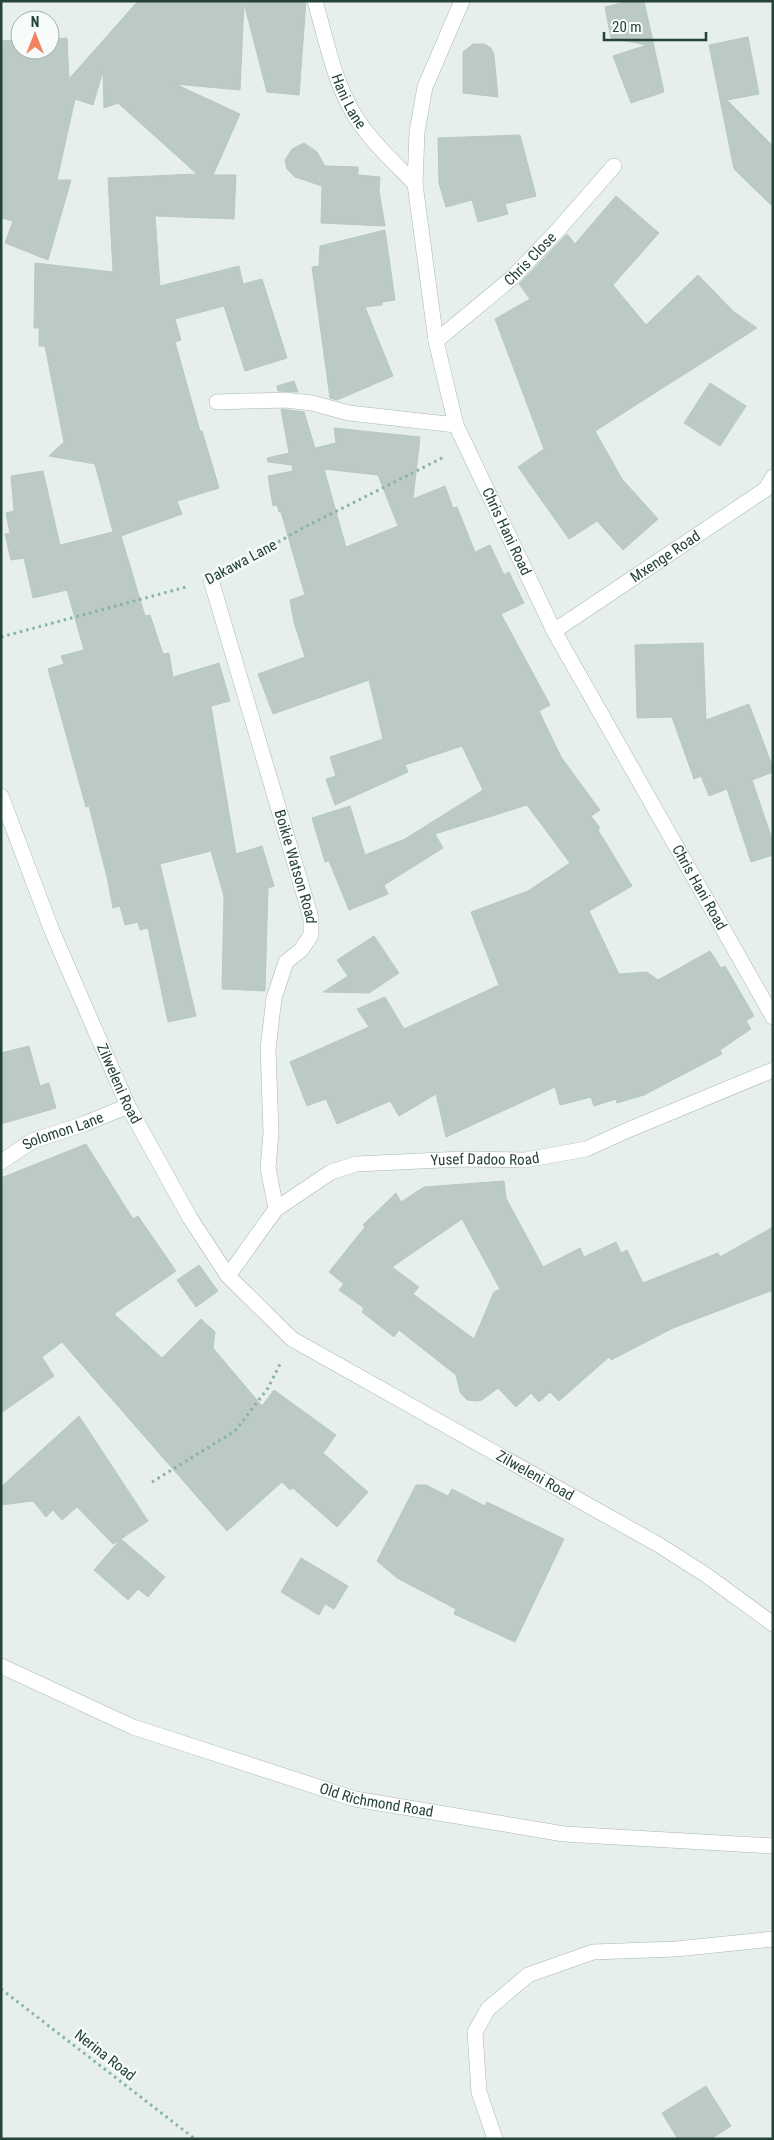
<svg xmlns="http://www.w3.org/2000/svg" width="774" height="2140" viewBox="0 0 774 2140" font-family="'Roboto Condensed',sans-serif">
<rect width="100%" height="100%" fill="#e6efeb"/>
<path fill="#bbcac4" stroke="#b8c9c2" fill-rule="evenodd" d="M 138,1 L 306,1 L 299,95 L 267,92 L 244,3 L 240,90 L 175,84 L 240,114 L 213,175 L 236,175 L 234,219 L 155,216 L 160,286 L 239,266 L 243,284 L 262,279 L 287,358 L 245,371 L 224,306 L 175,319 L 181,340 L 175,342 L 200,431 L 202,431 L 219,488 L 177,501 L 182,514 L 121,536 L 145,616 L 150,615 L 163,654 L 169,653 L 173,677 L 219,663 L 230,701 L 211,706 L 236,854 L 262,846 L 274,886 L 268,888 L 265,991 L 222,989 L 224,896 L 211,851 L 160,864 L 196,1016 L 168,1022 L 148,928 L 140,930 L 138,922 L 125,925 L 120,906 L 113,908 L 107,877 L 89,806 L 86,807 L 48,669 L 64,664 L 61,656 L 84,650 L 67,590 L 33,598 L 24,558 L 11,560 L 5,534 L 10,533 L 6,513 L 14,511 L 11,476 L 43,471 L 60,545 L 113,532 L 95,464 L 49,456 L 64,442 L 45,346 L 39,346 L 39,328 L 34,328 L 35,263 L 113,272 L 108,178 L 197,174 L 118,103 L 104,108 L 103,71 L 93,105 L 75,99 L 57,180 L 71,180 L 48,260 L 5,243 L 13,221 L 1,218 L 1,41 L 20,40 L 20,50 L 50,50 L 50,39 L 67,38 L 69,79 Z
M 629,1 L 644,1 L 664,92 L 631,103 L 613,56 L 647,45 L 611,38 L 605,7 Z
M 748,37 L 759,94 L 727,100 L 773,146 L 773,207 L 734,169 L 709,45 Z
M 473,44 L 484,44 L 491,48 L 494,55 L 498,97 L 463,93 L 463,52 Z
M 520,135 L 536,196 L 505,204 L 508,214 L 478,222 L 472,200 L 446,207 L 439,183 L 438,138 Z
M 304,143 L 317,152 L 325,166 L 358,167 L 358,175 L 380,177 L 379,191 L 385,226 L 321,223 L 322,186 L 295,177 L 287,169 L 285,160 L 292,149 Z
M 616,196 L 659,233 L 613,285 L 646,325 L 698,275 L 734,312 L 757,328 L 595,431 L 622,479 L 658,519 L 623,550 L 597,521 L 569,539 L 518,467 L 544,449 L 495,319 L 530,299 L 519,284 L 567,234 L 575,244 Z
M 385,230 L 395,300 L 382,302 L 382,305 L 365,307 L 393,376 L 337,400 L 330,398 L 312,267 L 319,266 L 320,246 Z
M 294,381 L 298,392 L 278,391 L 277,386 Z
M 710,383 L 746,406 L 720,446 L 684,423 Z
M 281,409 L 304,412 L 315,448 L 336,443 L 334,428 L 420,437 L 413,499 L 445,486 L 453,508 L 457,507 L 475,552 L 490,545 L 504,575 L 509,572 L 524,603 L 501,614 L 550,705 L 539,711 L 561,757 L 600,810 L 591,816 L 600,828 L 598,830 L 632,886 L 589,911 L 619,974 L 647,972 L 658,980 L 710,951 L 721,968 L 725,966 L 754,1016 L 746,1021 L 751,1029 L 720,1050 L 722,1054 L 644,1095 L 617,1103 L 616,1099 L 594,1106 L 591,1097 L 560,1105 L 555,1087 L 446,1137 L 436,1094 L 399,1116 L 390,1101 L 337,1124 L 326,1099 L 307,1106 L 290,1062 L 369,1027 L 357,1009 L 385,997 L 404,1029 L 499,985 L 471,912 L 528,891 L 570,863 L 527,805 L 435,834 L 443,848 L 384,885 L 388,894 L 349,910 L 329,861 L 325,862 L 312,818 L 350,806 L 365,855 L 405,839 L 483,790 L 462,746 L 405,765 L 408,772 L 335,805 L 326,779 L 336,776 L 330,757 L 383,739 L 369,680 L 273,714 L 258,674 L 305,657 L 294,622 L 290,600 L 305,595 L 281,512 L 279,512 L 277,505 L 273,506 L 268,476 L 293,471 L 292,465 L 268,462 L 267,458 L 289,453 ZM 324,469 L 378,475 L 398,526 L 346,547 Z
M 703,643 L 706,720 L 749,704 L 773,768 L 773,772 L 752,780 L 773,842 L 773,855 L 751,862 L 727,789 L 709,796 L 701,776 L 694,779 L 672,717 L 637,718 L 635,645 Z
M 374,936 L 399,973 L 369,993 L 323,992 L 348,976 L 337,960 Z
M 29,1046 L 40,1086 L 49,1083 L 56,1108 L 1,1124 L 1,1053 Z
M 86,1144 L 133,1219 L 138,1216 L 176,1271 L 114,1314 L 162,1358 L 201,1319 L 215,1332 L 213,1348 L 262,1406 L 274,1390 L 336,1435 L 323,1453 L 368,1492 L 337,1527 L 293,1488 L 290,1490 L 282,1482 L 227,1531 L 62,1342 L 42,1357 L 54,1376 L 1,1413 L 1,1178 Z
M 504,1181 L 506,1198 L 543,1267 L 580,1248 L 584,1257 L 616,1242 L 621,1253 L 627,1250 L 643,1283 L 718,1253 L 720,1257 L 773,1227 L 773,1290 L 673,1328 L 611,1360 L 609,1357 L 559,1401 L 550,1392 L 539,1402 L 531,1393 L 516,1407 L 498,1388 L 482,1400 L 477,1401 L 467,1400 L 460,1392 L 456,1375 L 399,1330 L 394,1337 L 362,1312 L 364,1308 L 339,1290 L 344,1284 L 329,1272 L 365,1227 L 363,1225 L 396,1193 L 401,1202 L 424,1187 ZM 462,1219 L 500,1289 L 494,1292 L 474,1339 L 413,1294 L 419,1287 L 392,1267 Z
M 199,1265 L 218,1291 L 196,1307 L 177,1280 Z
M 79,1416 L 148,1521 L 121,1539 L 165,1577 L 148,1597 L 138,1589 L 128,1600 L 94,1570 L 120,1540 L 113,1544 L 77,1507 L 62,1520 L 53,1510 L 46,1517 L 33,1501 L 1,1505 L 1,1487 Z
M 416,1485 L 426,1485 L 448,1496 L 452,1489 L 485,1506 L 487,1502 L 564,1539 L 515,1642 L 454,1614 L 456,1609 L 397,1578 L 377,1561 Z
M 301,1558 L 348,1586 L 334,1609 L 325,1604 L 319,1615 L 281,1592 Z
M 706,2086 L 731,2126 L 711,2139 L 678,2139 L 662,2113 Z"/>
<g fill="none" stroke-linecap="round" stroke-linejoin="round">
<defs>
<path id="service" d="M 495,2139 L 479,2092 L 475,2032 L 488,2009 L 528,1975 L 593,1952 L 676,1949 L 773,1939"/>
<g id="minor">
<path id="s1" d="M 315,1 C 326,39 333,77 352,111 C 368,139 393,161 415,184"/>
<path id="s2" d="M 462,1 L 425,87 L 417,132 L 415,184 L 436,341 L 456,425 L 554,631 L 773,1017"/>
<path id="s3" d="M 436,341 L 512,278 L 557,231 L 614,166"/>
<path d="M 217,402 L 285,400 L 312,403 L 349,413 L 456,425"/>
<path id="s4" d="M 211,580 L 311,918 L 311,935 L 301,950 L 286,962 L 274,998 L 268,1049 L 271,1132 L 268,1168 L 276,1209"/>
<path id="s5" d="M 554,631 L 766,489 L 773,477"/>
<path id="s6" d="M 1,796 L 52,931 L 128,1106 L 190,1218 L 228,1276 L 292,1339 L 659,1545 L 706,1575 L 773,1624"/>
<path id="s7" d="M 1,1162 L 32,1141 L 84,1124 L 128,1106"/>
<path id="s8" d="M 228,1276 L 276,1209 L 331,1172 L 356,1164 L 463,1159 L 525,1160 L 586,1149 L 628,1130 L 773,1070"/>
</g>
<g id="tertiary">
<path id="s9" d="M 1,1666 L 133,1727 L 355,1799 L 564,1834 L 773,1846"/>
</g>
</defs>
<use href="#service" stroke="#a8b8b2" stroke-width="16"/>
<use href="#minor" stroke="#a8b8b2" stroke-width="16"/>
<use href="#tertiary" stroke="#a8b8b2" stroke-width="16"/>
<path stroke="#86b3a5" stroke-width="3" stroke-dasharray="2.5 4" stroke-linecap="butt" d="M 233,568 L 301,529 L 444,457
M 1,637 L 186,587
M 152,1482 L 235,1431 L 268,1388 L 281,1362
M 1,1989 L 195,2139"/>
<use href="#service" stroke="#fff" stroke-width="15"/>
<use href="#minor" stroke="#fff" stroke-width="15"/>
<use href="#tertiary" stroke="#fff" stroke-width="15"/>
</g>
<g text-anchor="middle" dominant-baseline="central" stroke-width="5" stroke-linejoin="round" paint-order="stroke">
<g font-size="15" fill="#24423a" stroke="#f7fbf9">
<text stroke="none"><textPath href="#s1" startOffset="106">Hani Lane</textPath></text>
<text stroke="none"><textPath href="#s3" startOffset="125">Chris Close</textPath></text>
<text stroke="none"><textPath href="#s2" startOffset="554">Chris Hani Road</textPath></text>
<text stroke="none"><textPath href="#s5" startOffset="134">Mxenge Road</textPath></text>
<text transform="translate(241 562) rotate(-28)">Dakawa Lane</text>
<text stroke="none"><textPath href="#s4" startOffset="299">Boikie Watson Road</textPath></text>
<text stroke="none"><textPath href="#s2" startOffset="959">Chris Hani Road</textPath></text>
<text stroke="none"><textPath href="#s6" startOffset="311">Zilweleni Road</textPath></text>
<text stroke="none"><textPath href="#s7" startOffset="70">Solomon Lane</textPath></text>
<text stroke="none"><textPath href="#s8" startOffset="304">Yusef Dadoo Road</textPath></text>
<text stroke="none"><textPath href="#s6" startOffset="901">Zilweleni Road</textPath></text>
<text stroke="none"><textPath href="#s9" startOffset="400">Old Richmond Road</textPath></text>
<text transform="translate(105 2055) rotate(38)">Nerina Road</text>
</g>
</g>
<rect width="774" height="2140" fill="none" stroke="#24423a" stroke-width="5"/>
<g transform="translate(35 35)"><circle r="24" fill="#f7fbf9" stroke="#a3b1ad"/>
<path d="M0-4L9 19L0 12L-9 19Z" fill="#f4845f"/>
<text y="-8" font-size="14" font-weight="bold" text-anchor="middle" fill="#24423a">N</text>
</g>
<path d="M604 32v8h102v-8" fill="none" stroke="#24423a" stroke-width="2.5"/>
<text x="612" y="32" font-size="15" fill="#24423a" stroke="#f7fbf9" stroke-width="4" paint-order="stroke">20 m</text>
</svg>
